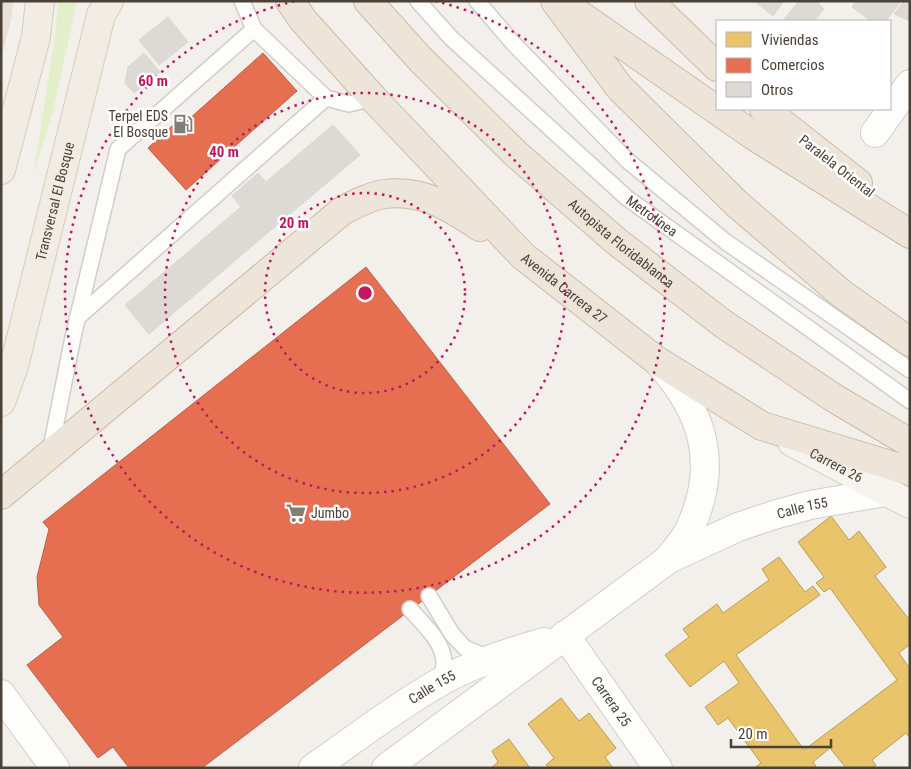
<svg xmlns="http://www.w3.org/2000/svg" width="911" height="769" viewBox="0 0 911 769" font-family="'Roboto Condensed',sans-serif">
<rect width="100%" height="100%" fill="#f3f0ec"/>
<path fill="#e7e1d9" d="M 1,1 L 13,1 L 12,16 L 1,60 Z"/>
<path fill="#e3efc9" d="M 58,1 L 77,1 L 53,111 L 33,176 L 55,37 Z"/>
<path fill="#e9c46a" stroke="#ba9d5a" d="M 831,516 L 849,540 L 859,531 L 886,567 L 875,576 L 908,618 L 910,616 L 910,644 L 899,653 L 910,669 L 910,738 L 906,733 L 872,760 L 876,765 L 872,768 L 846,768 L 830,748 L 813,762 L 817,768 L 754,768 L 761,763 L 728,718 L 718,725 L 705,707 L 739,683 L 724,661 L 690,687 L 665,655 L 689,637 L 683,629 L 717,604 L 723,613 L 769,580 L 762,569 L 779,557 L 805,592 L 813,586 L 820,595 L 736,655 L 804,750 L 897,680 L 830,588 L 824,592 L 816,583 L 824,577 L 798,542 Z
M 561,698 L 579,721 L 589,713 L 616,748 L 605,757 L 613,768 L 549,768 L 546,765 L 554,758 L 528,724 Z
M 509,739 L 530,768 L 491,768 L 498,762 L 492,751 Z"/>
<path fill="#e76f51" stroke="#b86149" d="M 263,53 L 297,91 L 186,190 L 148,148 L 184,115 L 188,120 Z
M 366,267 L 550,504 L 202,768 L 129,768 L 113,747 L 98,758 L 27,665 L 63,637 L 39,605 L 37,577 L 49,529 L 43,522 Z"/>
<path fill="#ddd9d4" stroke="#dcd7d1" d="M 754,1 L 784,1 L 773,16 Z
M 799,1 L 816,1 L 824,9 L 814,21 L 787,21 L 784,19 Z
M 856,1 L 901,1 L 886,21 L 871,21 L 852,7 Z
M 904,1 L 910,1 L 910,21 L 894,14 Z
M 168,17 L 188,42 L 159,65 L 139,40 Z
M 144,53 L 160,72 L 134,93 L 125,83 L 128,67 Z
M 333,125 L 360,155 L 258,241 L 234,213 L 241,207 L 232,196 L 258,173 L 266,182 Z
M 234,213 L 258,241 L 149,334 L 125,305 Z"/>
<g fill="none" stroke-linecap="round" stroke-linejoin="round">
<defs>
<g id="lane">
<path d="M 242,1 L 254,29 L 326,98 L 349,104 L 373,98"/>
<path id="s1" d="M 418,1 L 451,38 L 627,198 L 910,401"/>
<path d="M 477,1 L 512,42 L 628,161 L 726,242 L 910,370"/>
<path d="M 77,318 L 326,98"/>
<path d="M 50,453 L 73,337 L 118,149 L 254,29"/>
<path d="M 429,596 L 452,634 L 465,648 L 489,658"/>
<path d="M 410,609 C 423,624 443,641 444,662 C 444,668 442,675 441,681"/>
</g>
<g id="street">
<path d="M 875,133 L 910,84"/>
<path d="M 659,363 C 703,412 719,463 691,526 C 687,537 677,548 669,558"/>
<path id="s2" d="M 565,635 L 658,768"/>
<path d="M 1,694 L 55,768"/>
<path id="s3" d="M 313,768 C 355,739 396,707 440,682 C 473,663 508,653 544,642"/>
<path id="s4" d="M 386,768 L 669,559 L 738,527 L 774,515 L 810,505 L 885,492"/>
</g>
<g id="secondary">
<path id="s5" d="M 792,442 L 910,504"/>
</g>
<g id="primary">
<path d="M 1,170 L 36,37 L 40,1"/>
<path id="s6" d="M 1,402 L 14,366 L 101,15 L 109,1"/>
</g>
<g id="highway">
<path id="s7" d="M 290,1 L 303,20 L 373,98 L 523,256 L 656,360 L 762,426 L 910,471"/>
<path id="s8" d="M 368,1 L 420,59 L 515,153 L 616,241 L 722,323 L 834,398 L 910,443"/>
<path d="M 555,1 L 620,88 L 737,204 L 842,294 L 910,342"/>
<path d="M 649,1 L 717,67"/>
<path d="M 570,8 L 754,136 L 910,234"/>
<path d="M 764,109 L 858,183"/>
<path d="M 1,495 L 342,211 C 355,204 370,196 385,194 C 422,189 450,207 480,227"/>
</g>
</defs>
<use href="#lane" stroke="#d1cec9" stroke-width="18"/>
<use href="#street" stroke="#d1cec9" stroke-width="30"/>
<use href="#secondary" stroke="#d3cdc2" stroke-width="30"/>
<use href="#primary" stroke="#d8cbb7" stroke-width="30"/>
<use href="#highway" stroke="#cdbba4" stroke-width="30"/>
<use href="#lane" stroke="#fdfdfc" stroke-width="15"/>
<use href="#street" stroke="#fdfdfc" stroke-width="28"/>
<use href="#secondary" stroke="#f7f4ef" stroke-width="28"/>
<use href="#primary" stroke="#f2ede4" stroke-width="28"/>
<use href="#highway" stroke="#ede5d9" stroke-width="28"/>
</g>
<g fill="none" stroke="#c2185b" stroke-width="2.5" stroke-dasharray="2.5 5">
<circle cx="365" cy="293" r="100"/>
<circle cx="365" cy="293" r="200"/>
<path d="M435 1A300 300 0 1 1 295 1"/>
</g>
<defs>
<symbol id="fuel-bare" viewBox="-9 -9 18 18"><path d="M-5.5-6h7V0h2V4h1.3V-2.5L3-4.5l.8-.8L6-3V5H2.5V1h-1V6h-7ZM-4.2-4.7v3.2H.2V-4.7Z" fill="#867e76" stroke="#fff" stroke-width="2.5" paint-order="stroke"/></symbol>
<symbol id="supermarket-bare" viewBox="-9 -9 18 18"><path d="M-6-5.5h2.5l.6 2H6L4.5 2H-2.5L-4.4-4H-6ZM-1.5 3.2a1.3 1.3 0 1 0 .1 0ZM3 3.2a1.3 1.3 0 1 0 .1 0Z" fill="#867e76" stroke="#fff" stroke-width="2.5" paint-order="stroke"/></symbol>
</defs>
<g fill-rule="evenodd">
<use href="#fuel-bare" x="169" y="110" width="28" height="28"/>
<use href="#supermarket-bare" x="282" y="499" width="28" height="28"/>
</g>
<g text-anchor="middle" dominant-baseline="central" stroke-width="5" stroke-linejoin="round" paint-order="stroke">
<g font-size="14" fill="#4b4136" stroke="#fff" text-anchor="end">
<text x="168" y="116">Terpel EDS<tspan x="168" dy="16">El Bosque</tspan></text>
<text x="311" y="513" text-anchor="start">Jumbo</text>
</g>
<g font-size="14" fill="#4b4136" stroke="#fff">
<text transform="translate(837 166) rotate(38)">Paralela Oriental</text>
<text stroke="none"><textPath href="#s6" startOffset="208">Transversal El Bosque</textPath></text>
<text stroke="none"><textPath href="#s1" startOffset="318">Metrolínea</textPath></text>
<text stroke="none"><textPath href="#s8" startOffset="351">Autopista Floridablanca</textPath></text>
<text stroke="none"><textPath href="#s7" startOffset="398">Avenida Carrera 27</textPath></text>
<text stroke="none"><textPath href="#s5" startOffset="50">Carrera 26</textPath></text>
<text stroke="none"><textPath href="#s4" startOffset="495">Calle 155</textPath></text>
<text stroke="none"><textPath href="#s3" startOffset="144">Calle 155</textPath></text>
<text stroke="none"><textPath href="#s2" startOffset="81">Carrera 25</textPath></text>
</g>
</g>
<circle cx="365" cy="293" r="8" fill="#c2185b" stroke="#fff" stroke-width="2.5"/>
<g font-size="15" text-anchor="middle" font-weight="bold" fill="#c2185b" stroke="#fff" stroke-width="5" stroke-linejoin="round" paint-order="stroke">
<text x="153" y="86">60 m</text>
<text x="224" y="157">40 m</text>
<text x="294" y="228">20 m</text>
</g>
<rect width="911" height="769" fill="none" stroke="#4b4136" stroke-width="5"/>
<rect x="716" y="20" width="175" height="90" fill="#ffffff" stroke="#b7b3af"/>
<rect x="726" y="32" width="25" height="15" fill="#e9c46a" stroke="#b7b3af"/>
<text x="761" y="45" font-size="15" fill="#4b4136">Viviendas</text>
<rect x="726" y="58" width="25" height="15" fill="#e76f51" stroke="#b7b3af"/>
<text x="761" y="70" font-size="15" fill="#4b4136">Comercios</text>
<rect x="726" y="82" width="25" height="15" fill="#ddd9d4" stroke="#b7b3af"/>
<text x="761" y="95" font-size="15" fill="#4b4136">Otros</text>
<path d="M731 739v8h100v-8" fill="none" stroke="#4b4136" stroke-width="2.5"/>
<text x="738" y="739" font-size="15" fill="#4b4136" stroke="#ffffff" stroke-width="4" paint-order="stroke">20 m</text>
</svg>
